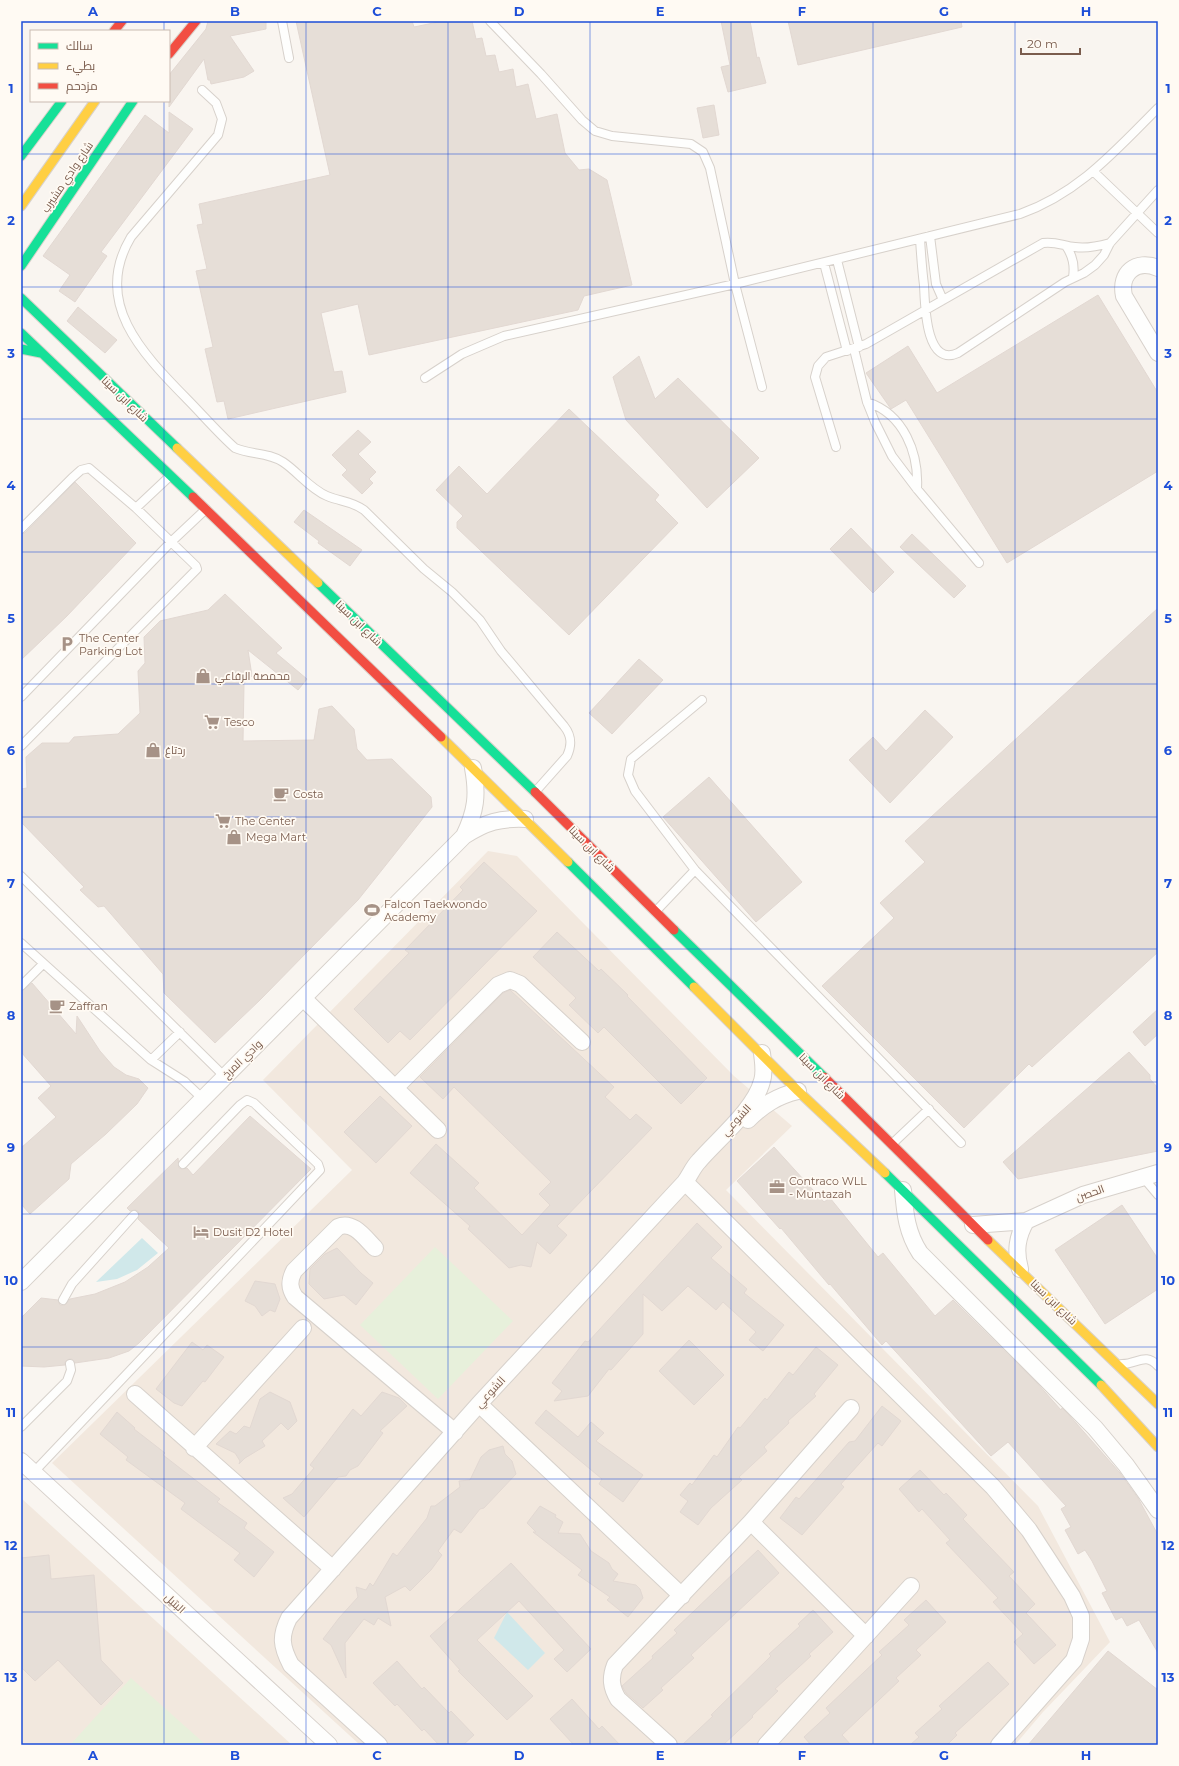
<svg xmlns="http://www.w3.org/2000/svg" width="1179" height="1766" viewBox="0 0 1179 1766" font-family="Montserrat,Cairo,sans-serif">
<rect width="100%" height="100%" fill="#f9f5f0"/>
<path fill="#f2e8de" d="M 488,851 L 517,856 L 734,1076 L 792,1126 L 726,1190 L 1038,1506 L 1110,1642 L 1043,1712 L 1015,1745 L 360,1745 L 52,1463 L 352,1170 L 263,1080 Z
M 21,1498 L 292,1745 L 21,1745 Z"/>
<path fill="#e7f0db" d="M 435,1247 L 513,1321 L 438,1399 L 360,1325 Z
M 131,1678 L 206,1745 L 70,1745 Z"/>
<path fill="#d0e8ea" d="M 142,1238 L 158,1253 L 137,1270 L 117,1279 L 96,1282 Z
M 507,1612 L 545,1653 L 528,1670 L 494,1638 Z"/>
<path fill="#e6ded7" stroke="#e2d8d2" d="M 208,21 L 266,21 L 266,29 L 230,36 L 254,71 L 244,77 L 211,84 L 210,80 L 208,80 L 204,59 L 169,107 L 169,75 L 206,29 Z
M 296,21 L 412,21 L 414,27 L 443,21 L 472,21 L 476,39 L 482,38 L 486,56 L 495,55 L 499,72 L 513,69 L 516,87 L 528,84 L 536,119 L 557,114 L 565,153 L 579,170 L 589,169 L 607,180 L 632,285 L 584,296 L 578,310 L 369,355 L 358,304 L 321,313 L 334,372 L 342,371 L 346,392 L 228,419 L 224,401 L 217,402 L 205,349 L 213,347 L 196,271 L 207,269 L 197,225 L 203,224 L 199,204 L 330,175 Z
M 721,21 L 750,21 L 757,58 L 759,57 L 766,83 L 728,92 L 721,67 L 730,65 Z
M 788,21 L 961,21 L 962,27 L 798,65 Z
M 714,105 L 719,135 L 703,138 L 697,108 Z
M 169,112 L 193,129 L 101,252 L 107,256 L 75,302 L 59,291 L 70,275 L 43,256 L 145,115 L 169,133 Z
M 1098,295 L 1158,393 L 1158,471 L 1007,563 L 906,400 L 891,409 L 866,373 L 908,346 L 937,393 Z
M 78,307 L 117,340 L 105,353 L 67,321 Z
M 639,356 L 655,399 L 678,378 L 759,458 L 707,508 L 626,420 L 613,377 Z
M 569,409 L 659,495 L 655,500 L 678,523 L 569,635 L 457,528 L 457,522 L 463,516 L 436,490 L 459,466 L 487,494 Z
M 358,430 L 371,442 L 358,454 L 376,472 L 369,479 L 373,483 L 362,494 L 342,475 L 347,470 L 332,455 Z
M 75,482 L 136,543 L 67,616 L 21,660 L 21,534 L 25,533 Z
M 304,510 L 362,550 L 350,566 L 318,543 L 319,541 L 294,522 Z
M 851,528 L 894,572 L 873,593 L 830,549 Z
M 912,534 L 966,586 L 954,598 L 900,547 Z
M 225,594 L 282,648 L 276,653 L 307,679 L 298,690 L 248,650 L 252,676 L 244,683 L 243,741 L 314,740 L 319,709 L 332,706 L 354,729 L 357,749 L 367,760 L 392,759 L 431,797 L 432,807 L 358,900 L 260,1000 L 215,1043 L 164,993 L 163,974 L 104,906 L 98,907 L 80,890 L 84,887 L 21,822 L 21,789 L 27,788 L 26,757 L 42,743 L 69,743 L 74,737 L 118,734 L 140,713 L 138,671 L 145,663 L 144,637 L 160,621 L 208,610 Z
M 1158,608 L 1158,952 L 1032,1067 L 1029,1064 L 964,1128 L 822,986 L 894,918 L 880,903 L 925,862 L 905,841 Z
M 639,659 L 663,680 L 612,734 L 589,713 Z
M 925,710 L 953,737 L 890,803 L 849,760 L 873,737 L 886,751 Z
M 709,777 L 802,882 L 756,922 L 663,817 Z
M 484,862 L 537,911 L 410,1040 L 400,1031 L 388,1043 L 354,1009 L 409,953 L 405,950 L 463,890 L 460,887 Z
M 557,932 L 599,971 L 601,969 L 628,995 L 627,996 L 707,1078 L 681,1104 L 604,1027 L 598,1033 L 569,1005 L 576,998 L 533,957 Z
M 32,983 L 76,1034 L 77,1016 L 100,1051 L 114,1067 L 126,1075 L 139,1079 L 148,1088 L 137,1104 L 106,1134 L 71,1164 L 69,1179 L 30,1214 L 21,1204 L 21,1148 L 56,1117 L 38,1098 L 51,1086 L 21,1052 L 21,991 Z
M 510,990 L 614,1087 L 605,1097 L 630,1120 L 636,1114 L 652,1128 L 557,1226 L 567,1235 L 550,1254 L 537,1242 L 531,1267 L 521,1265 L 509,1268 L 468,1229 L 470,1226 L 410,1173 L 436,1144 L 479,1183 L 474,1188 L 522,1235 L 550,1205 L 539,1194 L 551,1182 L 454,1087 L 443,1099 L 420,1077 L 503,993 Z
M 1158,1009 L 1158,1034 L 1145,1046 L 1133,1032 Z
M 1129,1052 L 1150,1075 L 1150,1079 L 1158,1088 L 1158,1151 L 1018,1179 L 1003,1162 Z
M 380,1096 L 412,1126 L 376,1163 L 344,1132 Z
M 250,1116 L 311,1169 L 139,1343 L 129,1351 L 109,1358 L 75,1363 L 72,1359 L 69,1359 L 65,1362 L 65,1365 L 44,1367 L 21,1366 L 21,1318 L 41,1298 L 58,1300 L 60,1305 L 65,1305 L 70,1299 L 95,1294 L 125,1282 L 148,1267 L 169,1248 L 138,1219 L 139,1216 L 138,1211 L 135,1210 L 130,1211 L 127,1208 L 178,1158 L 179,1168 L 182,1169 L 187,1168 L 193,1175 Z
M 774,1147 L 824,1202 L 830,1198 L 878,1257 L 883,1253 L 935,1316 L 953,1300 L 1037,1383 L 1061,1410 L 1062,1408 L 1069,1415 L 1120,1473 L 1138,1498 L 1158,1535 L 1158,1653 L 1139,1620 L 1127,1626 L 1122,1617 L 1116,1620 L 1102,1593 L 1107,1591 L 1092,1561 L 1085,1550 L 1078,1554 L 1065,1530 L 1071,1527 L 1061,1509 L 1066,1506 L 1043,1481 L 1008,1442 L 991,1456 L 886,1341 L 882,1345 L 830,1284 L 829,1285 L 781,1228 L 780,1229 L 737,1181 Z
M 1122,1205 L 1158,1259 L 1158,1289 L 1105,1324 L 1055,1250 Z
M 697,1223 L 722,1247 L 711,1258 L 747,1289 L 744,1293 L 784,1325 L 763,1351 L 749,1340 L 756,1332 L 723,1302 L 716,1310 L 688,1286 L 662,1311 L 643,1294 L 643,1334 L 611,1370 L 609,1369 L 588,1396 L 554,1401 L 562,1391 L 552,1383 L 585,1341 L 588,1342 Z
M 337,1248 L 361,1273 L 373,1283 L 356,1305 L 344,1295 L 324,1299 L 309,1284 L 310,1269 L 325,1254 Z
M 255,1281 L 275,1284 L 280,1299 L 275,1312 L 270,1310 L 262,1316 L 255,1306 L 245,1301 Z
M 689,1340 L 724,1375 L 694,1405 L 659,1371 Z
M 192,1342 L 203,1350 L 207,1345 L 224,1357 L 205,1382 L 203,1381 L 182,1406 L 174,1403 L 156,1389 Z
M 816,1347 L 838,1365 L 814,1394 L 816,1396 L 788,1421 L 789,1423 L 764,1447 L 767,1451 L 739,1477 L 742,1480 L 711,1508 L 698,1525 L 680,1512 L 688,1501 L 680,1495 L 690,1483 L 692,1485 L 714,1455 L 717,1457 L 738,1427 L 740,1428 L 765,1398 L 767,1400 L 789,1372 L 793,1375 Z
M 270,1392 L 290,1402 L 297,1421 L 288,1430 L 281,1423 L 262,1441 L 265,1446 L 245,1458 L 239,1464 L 240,1461 L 235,1453 L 216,1444 L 230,1431 L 236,1434 L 244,1426 L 250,1428 L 260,1399 Z
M 382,1392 L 399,1398 L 407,1406 L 380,1431 L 383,1433 L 358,1466 L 350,1470 L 346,1476 L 338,1477 L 304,1517 L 283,1498 L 292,1494 L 314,1468 L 310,1465 L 353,1409 L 361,1416 Z
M 882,1406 L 901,1421 L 882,1446 L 878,1443 L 841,1484 L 844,1487 L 802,1535 L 780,1518 L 796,1497 L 799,1499 L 849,1442 L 855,1441 Z
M 546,1410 L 578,1437 L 591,1422 L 604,1433 L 596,1441 L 643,1475 L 623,1502 L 599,1484 L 602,1479 L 535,1423 Z
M 117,1412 L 135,1428 L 134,1429 L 165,1453 L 163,1455 L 220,1499 L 217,1502 L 247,1523 L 244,1528 L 274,1552 L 254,1577 L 234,1560 L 240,1553 L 181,1509 L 185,1503 L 126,1460 L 128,1457 L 100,1434 Z
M 503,1446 L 505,1454 L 512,1461 L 516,1474 L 484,1508 L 480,1509 L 461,1533 L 454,1529 L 438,1551 L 442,1555 L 431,1570 L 410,1591 L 405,1586 L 385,1597 L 391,1626 L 378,1618 L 374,1625 L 364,1619 L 345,1643 L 346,1678 L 331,1645 L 323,1639 L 339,1618 L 358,1597 L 356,1587 L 366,1590 L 370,1583 L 373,1586 L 393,1553 L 397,1556 L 427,1518 L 431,1506 L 435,1506 L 460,1487 L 459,1481 L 470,1480 L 481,1457 L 489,1450 Z
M 920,1470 L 944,1495 L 946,1493 L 967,1515 L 963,1519 L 1014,1572 L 1009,1576 L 1035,1604 L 1026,1613 L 1056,1645 L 1034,1664 L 1014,1642 L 1023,1634 L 993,1602 L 998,1598 L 946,1543 L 950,1540 L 922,1509 L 919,1512 L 899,1489 Z
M 540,1506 L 556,1515 L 555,1517 L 563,1522 L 558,1533 L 580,1534 L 591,1551 L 609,1563 L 612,1569 L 618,1574 L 613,1581 L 636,1585 L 640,1589 L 643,1598 L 628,1617 L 607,1600 L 610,1597 L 578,1575 L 582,1570 L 533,1532 L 536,1532 L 527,1523 Z
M 758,1550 L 779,1573 L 691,1655 L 694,1658 L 661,1688 L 663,1690 L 643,1708 L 626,1693 L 622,1686 L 653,1658 L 652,1656 L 677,1633 L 674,1630 Z
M 49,1555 L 51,1579 L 94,1575 L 101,1660 L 123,1683 L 101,1705 L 58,1660 L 35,1681 L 21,1667 L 21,1558 Z
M 511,1563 L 591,1649 L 567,1672 L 554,1659 L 564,1650 L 519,1601 L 477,1640 L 533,1696 L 507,1720 L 458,1671 L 460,1670 L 430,1636 Z
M 926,1600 L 946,1622 L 916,1650 L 921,1655 L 896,1678 L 899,1681 L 842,1735 L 851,1745 L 811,1745 L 804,1737 L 830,1713 L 826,1708 L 882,1655 L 879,1652 L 909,1625 L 904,1620 Z
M 813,1610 L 833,1632 L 809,1654 L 811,1656 L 775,1689 L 778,1691 L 752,1716 L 753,1717 L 723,1745 L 682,1745 L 713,1716 L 711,1715 L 771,1656 L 769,1654 L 800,1626 L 798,1624 Z
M 1108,1651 L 1158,1690 L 1158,1745 L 1028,1745 Z
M 397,1661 L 422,1689 L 424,1687 L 449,1713 L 451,1711 L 474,1735 L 463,1745 L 439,1745 L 424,1729 L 422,1731 L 397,1704 L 395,1706 L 373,1683 Z
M 988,1662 L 1009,1684 L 955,1733 L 957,1735 L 947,1745 L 910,1745 L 919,1737 L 915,1733 L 942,1709 L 939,1706 Z
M 572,1699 L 599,1729 L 602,1726 L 620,1745 L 574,1745 L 550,1719 Z"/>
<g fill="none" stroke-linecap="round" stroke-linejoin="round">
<defs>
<path id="lane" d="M 282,21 L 289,58
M 490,21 L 541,74 L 582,120 L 595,131 L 612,136 L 691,144 L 703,152 L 710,168 L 735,284 L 762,387
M 202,90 L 216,103 L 222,119 L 218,135 L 131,237 C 92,302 142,353 186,398 C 202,414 218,433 235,448 C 251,455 268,452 283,462 C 298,472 310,489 327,496 C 341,502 350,500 364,510 L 424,569 L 452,592 L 480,620 L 501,651 L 564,726 C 572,736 572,745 567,756 L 535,792
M 1094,172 L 1158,233
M 930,236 L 936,284 L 943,300
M 920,239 C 921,254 922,270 924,285 C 925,303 925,368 958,353 L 1065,282 L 1084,273 L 1095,265 L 1104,255 L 1110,243 L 1158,190
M 1066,246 C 1073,256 1075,265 1073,277
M 837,260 L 859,347
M 824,263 L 847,351
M 854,349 L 867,402 L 875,422 L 892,456 L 917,489 L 979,563
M 425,378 L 462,354 L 504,336 L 735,284 L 1020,214 C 1079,193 1115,151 1158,108
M 867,402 C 904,414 919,453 917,489
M 836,447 L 815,377 L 818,366 L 826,357 L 866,344 L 1043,243 C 1055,241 1064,246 1075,247 C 1087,249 1099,246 1110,243
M 136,508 L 170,476
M 21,529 L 72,478 L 81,470 L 89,468 L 136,508 L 196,566 L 197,569 L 21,746
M 21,697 L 171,542 L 206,509
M 702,700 L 631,759 L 628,775 L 635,791 L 695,870 L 961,1143
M 21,876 L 224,1076
M 656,911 L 695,870
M 21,943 L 151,1060 L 184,1081 L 202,1098
M 21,986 L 43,964
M 151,1060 L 180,1032
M 892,1144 L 929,1109
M 1142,1176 L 1158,1195
M 63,1300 L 72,1284 L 134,1215
M 1122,1364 C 1138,1364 1145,1352 1158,1366
M 21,1427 L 67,1381 L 71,1370 L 70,1364
M 33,1473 L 320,1170 L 318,1164 L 254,1103 L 247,1100 L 240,1105 L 183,1164"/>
<path id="street" d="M 1158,268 C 1136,259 1119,273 1124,296 L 1158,353
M 464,836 C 476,811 478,795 473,768
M 304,999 L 438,1130
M 395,1088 L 498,985 L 510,980 L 520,984 L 582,1042
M 748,1120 C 763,1105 777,1096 798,1091
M 685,1182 L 993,1487 L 1029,1530 L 1072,1596 L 1081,1616 L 1081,1639 L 1074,1660 L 999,1745
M 903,1190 C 905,1214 907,1233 920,1253 L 1095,1428 L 1126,1465 L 1158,1510
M 973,1225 L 1026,1221 L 1083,1195 L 1158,1173
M 375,1248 C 365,1238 353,1220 338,1227 L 294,1271 C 289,1281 289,1288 295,1297 L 455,1432
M 1020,1269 C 1015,1251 1017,1237 1026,1221
M 21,1282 L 464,836 C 486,822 500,818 525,819
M 135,1394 L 333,1569
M 479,1404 L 682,1596
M 194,1448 L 303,1328
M 21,1461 L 329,1745
M 751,1522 L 866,1636
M 379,1745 L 291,1665 C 281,1646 280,1636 289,1618 L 479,1404 L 685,1182 C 690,1175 693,1167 699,1161 C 718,1139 755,1109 762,1081 C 765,1072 763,1063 762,1053
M 669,1745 L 618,1699 C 611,1687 610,1678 615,1665 L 751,1522 L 851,1408
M 766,1745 L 911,1586"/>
<path id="fast" d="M 21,156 L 62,101
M 21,266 L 133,101
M 21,298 L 177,448
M 21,333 L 193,497
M 21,349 L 41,353
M 318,583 L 535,792
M 568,862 L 694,987
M 674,930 L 824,1077
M 885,1173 L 1101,1385"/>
<path id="slow" d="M 21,206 L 95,101
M 177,448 L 318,583
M 441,737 L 568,862
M 694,987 L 798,1091 L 885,1173
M 988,1240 L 1158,1404
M 1101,1385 L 1158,1447"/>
<path id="jam" d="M 114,31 L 122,21
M 169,54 L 196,21
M 193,497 L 441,737
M 535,792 L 674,930
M 824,1077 L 988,1240"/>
</defs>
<use href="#lane" stroke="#d7d1cb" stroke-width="10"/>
<use href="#street" stroke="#d7d1cb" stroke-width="18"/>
<use href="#fast" stroke="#d9d2cb" stroke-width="11"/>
<use href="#slow" stroke="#d9d2cb" stroke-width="11"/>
<use href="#jam" stroke="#d9d2cb" stroke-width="11"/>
<use href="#lane" stroke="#fefefd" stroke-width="8"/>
<use href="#street" stroke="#fefefd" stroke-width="16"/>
<use href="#fast" stroke="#16e098" stroke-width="9"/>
<use href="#slow" stroke="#ffcf43" stroke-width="9"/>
<use href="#jam" stroke="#f24e42" stroke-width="9"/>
</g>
<path fill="none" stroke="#1d4ed8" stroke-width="1" stroke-opacity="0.55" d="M 164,21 L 164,31M 306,21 L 306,1745M 448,21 L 448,1745M 590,21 L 590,1745M 731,21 L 731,1745M 873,21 L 873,1745M 1015,21 L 1015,1745M 164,101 L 164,1745M 21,154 L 1158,154M 21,287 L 1158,287M 21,419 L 1158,419M 21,552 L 1158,552M 21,684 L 1158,684M 21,817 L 1158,817M 21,949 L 1158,949M 21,1082 L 1158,1082M 21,1214 L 1158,1214M 21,1347 L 1158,1347M 21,1479 L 1158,1479M 21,1612 L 1158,1612"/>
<defs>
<symbol id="parking-bare" viewBox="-9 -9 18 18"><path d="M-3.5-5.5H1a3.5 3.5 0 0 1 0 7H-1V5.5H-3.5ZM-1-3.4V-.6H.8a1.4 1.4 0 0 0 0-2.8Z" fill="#a69286" stroke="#fffaf3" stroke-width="2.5" paint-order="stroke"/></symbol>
<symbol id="shop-bare" viewBox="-9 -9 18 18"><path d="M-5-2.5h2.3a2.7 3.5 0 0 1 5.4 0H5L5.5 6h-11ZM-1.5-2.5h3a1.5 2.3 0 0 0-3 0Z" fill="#a69286" stroke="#fffaf3" stroke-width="2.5" paint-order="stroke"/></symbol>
<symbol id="supermarket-bare" viewBox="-9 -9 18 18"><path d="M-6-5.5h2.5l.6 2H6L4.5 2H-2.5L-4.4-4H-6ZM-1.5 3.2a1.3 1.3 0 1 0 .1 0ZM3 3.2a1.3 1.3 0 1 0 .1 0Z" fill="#a69286" stroke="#fffaf3" stroke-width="2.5" paint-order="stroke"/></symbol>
<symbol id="cafe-bare" viewBox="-9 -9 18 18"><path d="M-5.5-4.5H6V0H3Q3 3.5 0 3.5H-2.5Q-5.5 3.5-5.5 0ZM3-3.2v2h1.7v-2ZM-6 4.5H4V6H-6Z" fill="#a69286" stroke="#fffaf3" stroke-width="2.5" paint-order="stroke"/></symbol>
<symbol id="stadium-bare" viewBox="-9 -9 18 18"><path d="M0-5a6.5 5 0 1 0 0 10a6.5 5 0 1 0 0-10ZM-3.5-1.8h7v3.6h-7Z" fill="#a69286" stroke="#fffaf3" stroke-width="2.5" paint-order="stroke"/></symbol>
<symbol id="office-bare" viewBox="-9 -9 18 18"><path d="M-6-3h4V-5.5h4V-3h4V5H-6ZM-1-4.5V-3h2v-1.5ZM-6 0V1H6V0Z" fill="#a69286" stroke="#fffaf3" stroke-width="2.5" paint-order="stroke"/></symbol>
<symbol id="hotel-bare" viewBox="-9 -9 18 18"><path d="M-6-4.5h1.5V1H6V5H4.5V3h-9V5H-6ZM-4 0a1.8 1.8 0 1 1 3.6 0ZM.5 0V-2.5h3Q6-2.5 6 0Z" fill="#a69286" stroke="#fffaf3" stroke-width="2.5" paint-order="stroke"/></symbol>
</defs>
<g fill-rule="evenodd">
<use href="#parking-bare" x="56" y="633" width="22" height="22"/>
<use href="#shop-bare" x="192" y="665" width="22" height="22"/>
<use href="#supermarket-bare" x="201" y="711" width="22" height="22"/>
<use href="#shop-bare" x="142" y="739" width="22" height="22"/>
<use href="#cafe-bare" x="270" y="783" width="22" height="22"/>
<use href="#supermarket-bare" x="212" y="810" width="22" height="22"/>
<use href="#shop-bare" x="223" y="826" width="22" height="22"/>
<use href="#stadium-bare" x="361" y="899" width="22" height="22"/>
<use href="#cafe-bare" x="46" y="995" width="22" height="22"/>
<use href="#office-bare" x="766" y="1176" width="22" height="22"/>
<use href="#hotel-bare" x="190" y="1221" width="22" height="22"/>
</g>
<g text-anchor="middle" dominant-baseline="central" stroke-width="3.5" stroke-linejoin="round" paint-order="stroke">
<g font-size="11" fill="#7a5c4d" stroke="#fffaf3">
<text transform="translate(67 177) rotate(-56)">شارع وادي مشيرب</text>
<text transform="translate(125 399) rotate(44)">شارع ابن سينا</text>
<text transform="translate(359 623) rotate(44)">شارع ابن سينا</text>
<text transform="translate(592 849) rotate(45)">شارع ابن سينا</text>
<text transform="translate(242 1059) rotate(-44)">وادي المرخ</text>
<text transform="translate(822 1076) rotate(45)">شارع ابن سينا</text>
<text transform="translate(736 1120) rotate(-48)">الشوعي</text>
<text transform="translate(1090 1193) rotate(-20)">الحصن</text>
<text transform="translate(1054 1302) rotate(44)">شارع ابن سينا</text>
<text transform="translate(490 1392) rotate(-47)">الشوعي</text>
<text transform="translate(175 1603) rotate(43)">البتيل</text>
</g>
<g font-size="11" fill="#7a5c4d" stroke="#fffaf3" text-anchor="start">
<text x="79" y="638">The Center<tspan x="79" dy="13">Parking Lot</tspan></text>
<text x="215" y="676">محمصة الرفاعي</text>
<text x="224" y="722">Tesco</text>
<text x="165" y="750">ردتاغ</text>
<text x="293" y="794">Costa</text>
<text x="235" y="821">The Center</text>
<text x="246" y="837">Mega Mart</text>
<text x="384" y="904">Falcon Taekwondo<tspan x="384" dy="13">Academy</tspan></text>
<text x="69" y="1006">Zaffran</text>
<text x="789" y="1181">Contraco WLL<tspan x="789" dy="13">- Muntazah</tspan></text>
<text x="213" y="1232">Dusit D2 Hotel</text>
</g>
</g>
<rect width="1179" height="1766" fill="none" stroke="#fffaf3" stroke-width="44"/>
<rect x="30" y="30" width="140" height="72" fill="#fffaf3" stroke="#cabbb1"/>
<rect x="38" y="43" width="20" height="6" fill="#16e098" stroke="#cabbb1"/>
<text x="66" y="50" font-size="12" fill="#7a5c4d">سالك</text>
<rect x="38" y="63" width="20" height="6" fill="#ffcf43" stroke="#cabbb1"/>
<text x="66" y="70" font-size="12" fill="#7a5c4d">بطيء</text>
<rect x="38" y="83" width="20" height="6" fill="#f24e42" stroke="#cabbb1"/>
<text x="66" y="90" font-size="12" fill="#7a5c4d">مزدحم</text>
<path d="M1021 48v6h59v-6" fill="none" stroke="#7a5c4d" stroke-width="2"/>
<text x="1027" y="48" font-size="12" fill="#7a5c4d" stroke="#fffaf3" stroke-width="3" paint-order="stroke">20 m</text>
<rect x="22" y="22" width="1135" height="1722" fill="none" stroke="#1d4ed8" stroke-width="1.5"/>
<g font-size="13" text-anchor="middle" font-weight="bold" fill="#1d4ed8">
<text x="93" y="16">A</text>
<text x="235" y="16">B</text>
<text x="377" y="16">C</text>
<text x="519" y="16">D</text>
<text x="660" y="16">E</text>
<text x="802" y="16">F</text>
<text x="944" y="16">G</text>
<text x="1086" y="16">H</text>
<text x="11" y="93">1</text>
<text x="1168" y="93">1</text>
<text x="11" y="225">2</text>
<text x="1168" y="225">2</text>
<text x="11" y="358">3</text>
<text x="1168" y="358">3</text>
<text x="11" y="490">4</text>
<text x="1168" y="490">4</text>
<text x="11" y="623">5</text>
<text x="1168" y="623">5</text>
<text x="11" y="755">6</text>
<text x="1168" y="755">6</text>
<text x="11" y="888">7</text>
<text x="1168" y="888">7</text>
<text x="11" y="1020">8</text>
<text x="1168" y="1020">8</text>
<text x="11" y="1152">9</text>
<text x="1168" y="1152">9</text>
<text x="11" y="1285">10</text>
<text x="1168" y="1285">10</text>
<text x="11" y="1417">11</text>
<text x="1168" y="1417">11</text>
<text x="11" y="1550">12</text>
<text x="1168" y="1550">12</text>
<text x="11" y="1682">13</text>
<text x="1168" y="1682">13</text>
<text x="93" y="1760">A</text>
<text x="235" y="1760">B</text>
<text x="377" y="1760">C</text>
<text x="519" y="1760">D</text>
<text x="660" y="1760">E</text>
<text x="802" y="1760">F</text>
<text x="944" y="1760">G</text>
<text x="1086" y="1760">H</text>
</g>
</svg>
